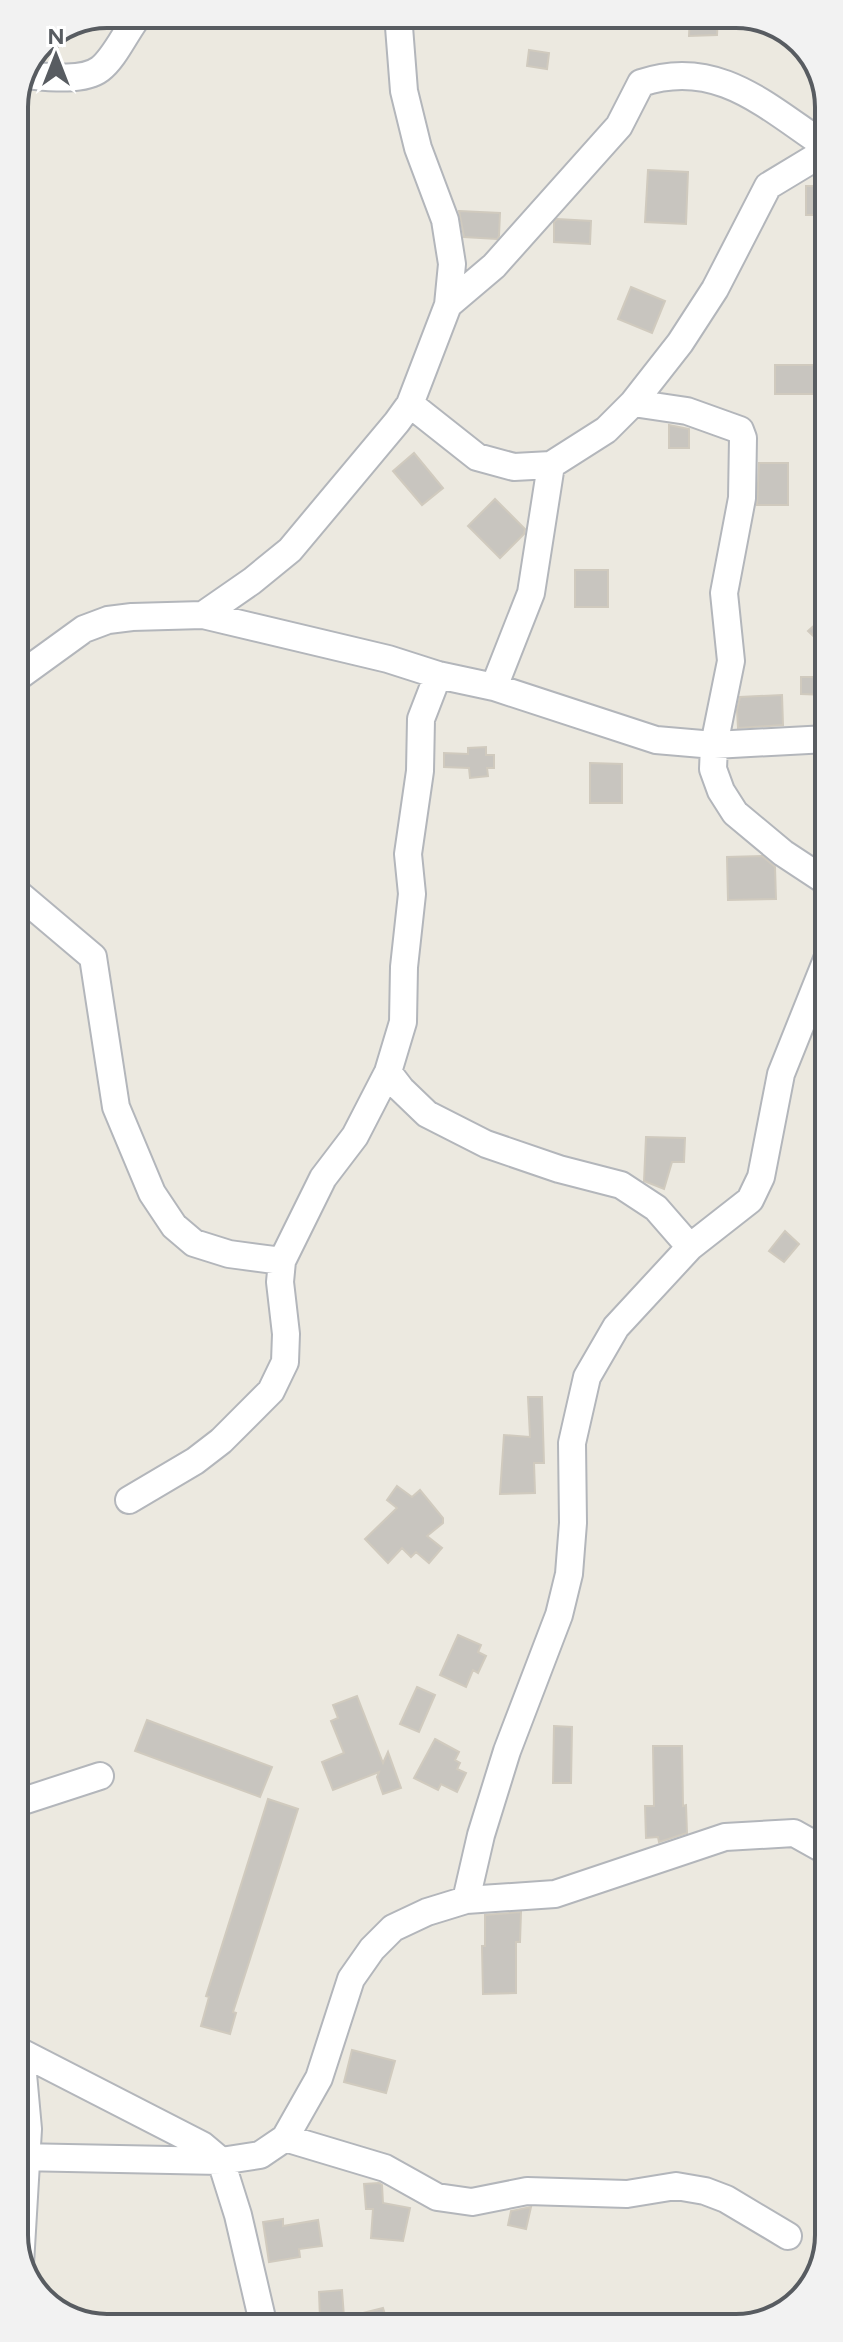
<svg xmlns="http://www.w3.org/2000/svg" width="843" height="2342" viewBox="0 0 843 2342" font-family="Figtree,sans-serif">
<rect width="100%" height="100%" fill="#ece9e0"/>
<path fill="#c8c5bf" stroke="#d0cabe" stroke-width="2" d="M 690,14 L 718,14 L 717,35 L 689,36 Z
M 529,50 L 549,53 L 547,69 L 527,66 Z
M 648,170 L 688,172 L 686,224 L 645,222 Z
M 806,186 L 826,186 L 826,215 L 806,215 Z
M 459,211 L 500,213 L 499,236 L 497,239 L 464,237 Z
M 557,219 L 591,221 L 590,244 L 554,242 L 554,222 Z
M 631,287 L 665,301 L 652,333 L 618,319 Z
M 775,365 L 817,365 L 817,394 L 775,394 Z
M 669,425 L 689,429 L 689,448 L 669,448 Z
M 414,453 L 443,488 L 422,505 L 393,471 Z
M 759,463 L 788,463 L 788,505 L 757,505 Z
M 495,499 L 525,529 L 524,534 L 500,558 L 468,526 Z
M 575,570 L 608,570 L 608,607 L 575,607 Z
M 827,614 L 827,649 L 808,631 Z
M 801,677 L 827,677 L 827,695 L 801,694 Z
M 782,695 L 783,725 L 738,728 L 737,710 L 740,697 Z
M 486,747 L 486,755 L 494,755 L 494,768 L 487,768 L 488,776 L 470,778 L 469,768 L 444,767 L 444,753 L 468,754 L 468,748 Z
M 590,763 L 622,764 L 622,803 L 590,803 Z
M 762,856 L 775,867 L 776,899 L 728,900 L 727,857 Z
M 646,1137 L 685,1138 L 684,1162 L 672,1162 L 664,1189 L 644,1181 Z
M 785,1231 L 799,1244 L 784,1262 L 769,1251 Z
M 528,1397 L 542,1397 L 544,1463 L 534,1463 L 535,1493 L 500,1494 L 504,1435 L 530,1437 Z
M 397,1486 L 412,1497 L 420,1490 L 443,1518 L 443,1523 L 427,1536 L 442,1548 L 429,1563 L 416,1552 L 411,1557 L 402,1548 L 388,1563 L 365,1539 L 397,1508 L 387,1500 Z
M 458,1635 L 481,1645 L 478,1652 L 486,1656 L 478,1673 L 473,1670 L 466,1687 L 440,1675 Z
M 417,1687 L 435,1695 L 419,1732 L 400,1724 Z
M 357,1696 L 383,1763 L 388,1752 L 401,1788 L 383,1794 L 377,1777 L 379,1772 L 333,1790 L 322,1762 L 344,1753 L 331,1721 L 338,1718 L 333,1705 Z
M 147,1720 L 272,1767 L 260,1797 L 135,1751 Z
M 554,1726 L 572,1727 L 571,1783 L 553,1783 Z
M 435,1739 L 459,1752 L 455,1760 L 460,1763 L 457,1769 L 466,1773 L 457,1792 L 441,1784 L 438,1790 L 414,1778 Z
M 653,1746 L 682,1746 L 683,1806 L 686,1805 L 687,1833 L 659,1842 L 658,1837 L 646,1838 L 645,1806 L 654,1806 Z
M 268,1799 L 298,1809 L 233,2012 L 236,2013 L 230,2034 L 201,2026 L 209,1997 L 206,1996 Z
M 521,1912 L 520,1942 L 516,1942 L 516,1993 L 483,1994 L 482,1946 L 485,1946 L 485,1915 Z
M 352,2050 L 395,2061 L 386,2093 L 344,2082 Z
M 379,2183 L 382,2185 L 383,2203 L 410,2208 L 403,2241 L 371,2238 L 373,2209 L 366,2209 L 364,2184 Z
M 531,2207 L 526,2229 L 508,2225 L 511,2211 Z
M 283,2219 L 283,2226 L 318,2220 L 322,2246 L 299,2249 L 300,2257 L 269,2262 L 263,2222 Z
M 342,2290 L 344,2317 L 320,2319 L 319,2292 Z
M 383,2308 L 388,2324 L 362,2327 L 359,2314 Z"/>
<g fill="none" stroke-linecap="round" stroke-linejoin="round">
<defs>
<path id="minor" d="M 26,75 C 46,77 83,82 100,69 C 115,58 127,29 140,14
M 448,305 L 494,266 L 619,126 L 641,83 C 717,57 767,107 826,146
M 633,403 L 687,411 L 740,430 L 743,438 L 742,498 L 724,593 L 731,661 L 714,745 L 713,769 L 721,791 L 735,813 L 783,853 L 827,882
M 410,404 L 477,457 L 514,467 L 551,465 L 531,593 L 494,687
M 551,465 L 606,430 L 633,403 L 680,343 L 715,289 L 768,186 L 826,151
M 203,615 L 252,581 L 290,550 L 397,422 L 410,404 L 448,305 L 452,264 L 445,220 L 418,148 L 404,91 L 398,14
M 15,679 L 84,629 L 108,620 L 132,617 L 203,615 L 388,659 L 438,675 L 494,687 L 656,740 L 714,745 L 827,739
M 15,891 L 93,957 L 116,1107 L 152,1193 L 174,1226 L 194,1243 L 229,1254 L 282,1261
M 388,1072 L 401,1089 L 427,1114 L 486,1144 L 559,1169 L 621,1185 L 656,1208 L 690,1247
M 129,1500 L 195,1461 L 221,1441 L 271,1391 L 285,1362 L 286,1334 L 280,1282 L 282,1261 L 323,1178 L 355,1136 L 388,1072 L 403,1022 L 404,967 L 412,894 L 408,854 L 420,771 L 421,719 L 438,675
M 17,1803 L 100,1776
M 466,1900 L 481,1835 L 507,1751 L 559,1615 L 569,1574 L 573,1523 L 572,1443 L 587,1377 L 616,1327 L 690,1247 L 750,1200 L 761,1177 L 781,1074 L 827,959
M 17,2050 L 202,2145 L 221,2161 L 238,2215 L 264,2327
M 285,2138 L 385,2168 L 437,2197 L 472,2202 L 527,2191 L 627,2194 L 676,2186 L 705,2191 L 726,2199 L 788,2236
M 17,2157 L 221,2161 L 260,2155 L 285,2138 L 319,2078 L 351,1979 L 372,1949 L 393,1928 L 427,1912 L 466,1900 L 555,1894 L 725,1837 L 794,1833 L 828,1852
M 20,2264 L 28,2129 L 21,2052"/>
</defs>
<use href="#minor" stroke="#b3b6bb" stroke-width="30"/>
<use href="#minor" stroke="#fff" stroke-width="26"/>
</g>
<path d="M0 0H843V2342H0ZM107 28H736A79 79 0 0 1 815 107V2235A79 79 0 0 1 736 2314H107A79 79 0 0 1 28 2235V107A79 79 0 0 1 107 28Z" fill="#f2f2f2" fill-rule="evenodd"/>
<path fill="none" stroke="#585c61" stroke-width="4" d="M107 28H736A79 79 0 0 1 815 107V2235A79 79 0 0 1 736 2314H107A79 79 0 0 1 28 2235V107A79 79 0 0 1 107 28Z"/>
<g transform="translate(56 56)" stroke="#ffffff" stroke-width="6" paint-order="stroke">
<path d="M0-6L14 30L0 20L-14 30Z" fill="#585c61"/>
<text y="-12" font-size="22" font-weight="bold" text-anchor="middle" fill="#585c61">N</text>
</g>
</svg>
